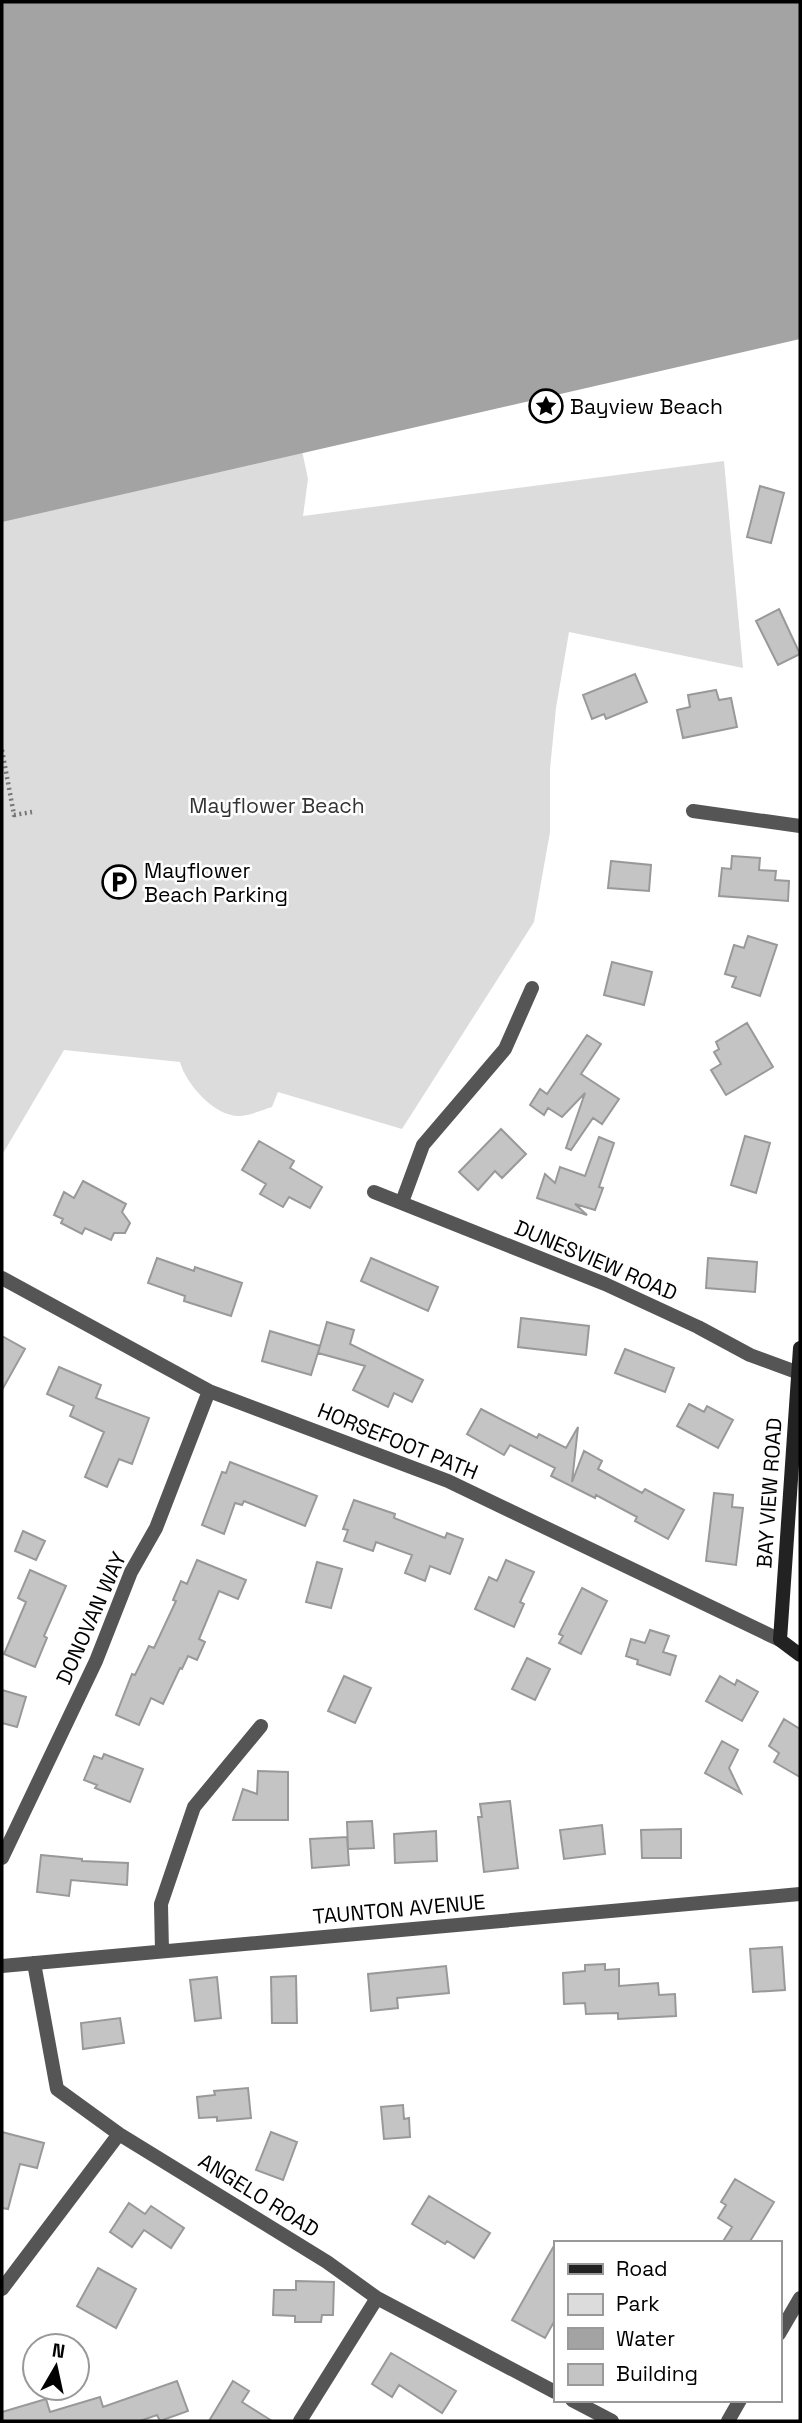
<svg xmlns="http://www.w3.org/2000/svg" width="802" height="2423" viewBox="0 0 802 2423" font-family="'Space Grotesk',sans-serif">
<rect width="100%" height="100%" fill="#fff"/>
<path fill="#dcdcdc" d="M 287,380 L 308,479 L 303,516 L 724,461 L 743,668 L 569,632 L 556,708 L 550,769 L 550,832 L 534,922 L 402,1129 L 278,1092 L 272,1107 C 262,1110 249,1116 239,1116 C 214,1116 186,1084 180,1062 L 64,1050 L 2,1155 L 2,428 Z"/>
<path fill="#a3a3a3" d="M 2,2 L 800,2 L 800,339 L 2,522 Z"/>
<path fill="#c4c4c4" stroke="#999" stroke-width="2" d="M 760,486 L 784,493 L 771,543 L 747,537 Z
M 779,609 L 800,654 L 778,665 L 756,621 Z
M 635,674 L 647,702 L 606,719 L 604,714 L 592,719 L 583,695 Z
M 716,690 L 719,700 L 731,698 L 737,727 L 683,738 L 677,710 L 690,707 L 688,695 Z
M 732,856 L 760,858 L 759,870 L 776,871 L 775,880 L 789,881 L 788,901 L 719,896 L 722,868 L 731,869 Z
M 611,861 L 651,865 L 649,891 L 608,888 Z
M 748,936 L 777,945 L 760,996 L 732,987 L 736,977 L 725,974 L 734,945 L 744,948 Z
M 612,962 L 652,972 L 644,1005 L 604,995 Z
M 747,1023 L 773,1067 L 726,1095 L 711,1070 L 721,1064 L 714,1052 L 719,1049 L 716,1042 Z
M 587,1035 L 601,1044 L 581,1074 L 619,1099 L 602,1124 L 593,1118 L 571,1150 L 566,1148 L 585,1093 L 562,1117 L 548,1108 L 544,1115 L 530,1105 L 540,1089 L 547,1094 Z
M 501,1129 L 526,1154 L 502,1178 L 495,1171 L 478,1190 L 459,1172 Z
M 745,1136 L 770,1143 L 756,1193 L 731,1185 Z
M 599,1137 L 614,1143 L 599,1187 L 603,1188 L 595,1210 L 575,1204 L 587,1215 L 537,1198 L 545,1174 L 555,1183 L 560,1167 L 585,1176 Z
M 259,1141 L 294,1161 L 290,1168 L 322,1187 L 310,1208 L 289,1197 L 283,1207 L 260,1194 L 266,1184 L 242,1170 Z
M 83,1181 L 126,1204 L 122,1212 L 130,1223 L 125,1233 L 114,1233 L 111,1240 L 85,1228 L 82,1234 L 61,1223 L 63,1219 L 54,1215 L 64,1192 L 74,1198 Z
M 157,1258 L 194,1271 L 195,1267 L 242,1283 L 231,1316 L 184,1301 L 185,1296 L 148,1283 Z
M 371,1258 L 438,1287 L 428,1311 L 361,1281 Z
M 708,1258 L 757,1262 L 755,1292 L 706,1288 Z
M 521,1318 L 589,1326 L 586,1355 L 518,1347 Z
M 327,1322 L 354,1330 L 350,1344 L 423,1380 L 412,1402 L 394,1393 L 388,1407 L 353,1390 L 365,1366 L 318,1353 Z
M 270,1331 L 320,1346 L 311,1375 L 262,1361 Z
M 2,1336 L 25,1349 L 2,1390 Z
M 625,1349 L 674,1368 L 665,1392 L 615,1373 Z
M 59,1367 L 101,1385 L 96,1398 L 149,1418 L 132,1464 L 119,1459 L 107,1487 L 85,1477 L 104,1432 L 70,1416 L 74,1406 L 47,1394 Z
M 689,1404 L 704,1412 L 707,1406 L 733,1420 L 718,1448 L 677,1426 Z
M 481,1409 L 537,1438 L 539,1434 L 566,1448 L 578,1427 L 572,1482 L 584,1451 L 602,1461 L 598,1469 L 642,1493 L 645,1489 L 684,1510 L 668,1539 L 635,1521 L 637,1517 L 596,1495 L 595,1498 L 551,1476 L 555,1468 L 510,1445 L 504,1455 L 467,1434 Z
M 230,1462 L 317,1496 L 305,1526 L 244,1501 L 242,1505 L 235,1503 L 224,1534 L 202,1525 L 222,1472 L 226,1473 Z
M 714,1493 L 733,1495 L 732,1507 L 743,1508 L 736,1565 L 706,1561 Z
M 354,1500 L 395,1514 L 394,1518 L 445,1538 L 447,1533 L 463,1539 L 450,1574 L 430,1566 L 425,1581 L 405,1573 L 412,1555 L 376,1542 L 373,1551 L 344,1541 L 348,1530 L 343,1529 Z
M 23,1531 L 45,1541 L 36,1560 L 15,1551 Z
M 197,1560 L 246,1580 L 238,1599 L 219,1591 L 199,1639 L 205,1642 L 197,1660 L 188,1656 L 182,1669 L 180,1668 L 163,1704 L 151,1698 L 139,1725 L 116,1715 L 132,1674 L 135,1675 L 149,1646 L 154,1648 L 176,1601 L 173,1600 L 181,1581 L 187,1584 Z
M 506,1560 L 534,1572 L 520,1602 L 524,1604 L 514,1627 L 475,1609 L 489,1577 L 497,1581 Z
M 317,1562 L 342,1569 L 331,1608 L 306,1602 Z
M 30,1570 L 66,1586 L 44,1636 L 47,1638 L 35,1667 L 4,1654 L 26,1602 L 18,1598 Z
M 582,1588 L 607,1601 L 581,1654 L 559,1643 L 563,1636 L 559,1634 Z
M 650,1630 L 669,1636 L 663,1652 L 676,1656 L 670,1675 L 637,1664 L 638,1660 L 626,1656 L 631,1639 L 645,1643 Z
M 527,1658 L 550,1669 L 535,1700 L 512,1689 Z
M 344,1676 L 371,1688 L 355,1723 L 328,1711 Z
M 720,1676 L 735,1685 L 737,1680 L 758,1692 L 742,1721 L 706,1701 Z
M 2,1690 L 26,1697 L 17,1727 L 2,1723 Z
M 784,1719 L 800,1729 L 800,1777 L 774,1762 L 779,1753 L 769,1746 Z
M 722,1741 L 738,1750 L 729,1768 L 741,1793 L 705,1773 Z
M 104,1754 L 143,1769 L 130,1802 L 95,1788 L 97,1785 L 84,1780 L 94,1756 L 102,1759 Z
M 258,1771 L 288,1772 L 288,1820 L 233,1820 L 243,1789 L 257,1794 Z
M 510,1801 L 518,1868 L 484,1872 L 478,1817 L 482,1817 L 480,1804 Z
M 372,1821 L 374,1848 L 348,1849 L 347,1822 Z
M 602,1825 L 605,1854 L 564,1859 L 560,1830 Z
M 681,1829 L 681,1858 L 642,1858 L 641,1830 Z
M 436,1831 L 437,1861 L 395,1863 L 394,1834 Z
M 347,1837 L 349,1865 L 312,1868 L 310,1839 Z
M 41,1855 L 82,1859 L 82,1861 L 128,1863 L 127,1885 L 71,1880 L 69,1896 L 37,1892 Z
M 782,1947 L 785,1990 L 753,1992 L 750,1949 Z
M 605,1964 L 605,1970 L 619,1969 L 619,1986 L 658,1983 L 659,1995 L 675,1994 L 676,2016 L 618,2019 L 618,2013 L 586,2014 L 585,2003 L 564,2004 L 563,1973 L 585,1971 L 585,1965 Z
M 446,1966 L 449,1993 L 397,1998 L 398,2008 L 371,2011 L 368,1974 Z
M 296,1976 L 297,2023 L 272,2023 L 271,1977 Z
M 217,1977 L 221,2018 L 195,2021 L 190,1980 Z
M 120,2018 L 124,2043 L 83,2049 L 81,2023 Z
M 248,2088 L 251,2118 L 217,2121 L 217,2117 L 199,2118 L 197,2097 L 215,2095 L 214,2091 Z
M 403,2105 L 404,2119 L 409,2118 L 410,2137 L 384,2139 L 381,2107 Z
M 2,2132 L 44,2143 L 37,2168 L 20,2164 L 8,2209 L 2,2208 Z
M 271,2132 L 297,2142 L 283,2180 L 256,2170 Z
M 735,2179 L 774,2202 L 749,2243 L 722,2243 L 732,2227 L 718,2218 L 726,2205 L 721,2202 Z
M 429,2196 L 490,2233 L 474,2258 L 447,2241 L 445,2244 L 412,2224 Z
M 129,2203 L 145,2214 L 151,2206 L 184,2228 L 171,2248 L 144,2230 L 132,2247 L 110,2232 Z
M 555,2244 L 555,2320 L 545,2338 L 512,2320 Z
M 98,2268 L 136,2289 L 116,2328 L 77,2306 Z
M 296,2281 L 334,2282 L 333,2315 L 322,2315 L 321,2322 L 295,2322 L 295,2316 L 273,2315 L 274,2290 L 296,2290 Z
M 391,2353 L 456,2391 L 442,2413 L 399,2385 L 392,2397 L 372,2384 Z
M 177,2381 L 188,2411 L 160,2421 L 157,2415 L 140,2421 L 2,2421 L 2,2412 L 46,2399 L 50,2412 L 100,2397 L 103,2407 Z
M 233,2381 L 249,2391 L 242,2402 L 272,2421 L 209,2421 Z"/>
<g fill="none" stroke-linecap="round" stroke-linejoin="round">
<path stroke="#777" stroke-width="4.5" stroke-dasharray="2 3.5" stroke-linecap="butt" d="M 2,750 L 14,815 L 32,812"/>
<path stroke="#555" stroke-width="14" d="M 693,811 L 800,826
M 374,1192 L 605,1284 L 698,1327 L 750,1355 L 799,1373
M 402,1202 L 423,1145 L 505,1049 L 532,988
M 2,1278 L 209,1391 L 448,1481 L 780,1640
M 2,1858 L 96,1661 L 131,1572 L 156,1528 L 209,1391
M 162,1951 L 161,1904 L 194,1807 L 261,1726
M 34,1963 L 57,2089 L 119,2134 L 327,2262 L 377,2298 L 555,2392
M 2,1966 L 800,1894
M 2,2289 L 119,2134
M 779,2334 L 800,2298
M 572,2400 L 612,2421
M 300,2421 L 377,2298
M 728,2421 L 740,2400"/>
<path stroke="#222" stroke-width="14" d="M 800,1348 L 780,1640 L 800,1655"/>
</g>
<defs>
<symbol id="sight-ring" viewBox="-11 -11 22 22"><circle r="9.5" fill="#fff" stroke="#000" stroke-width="1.5"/><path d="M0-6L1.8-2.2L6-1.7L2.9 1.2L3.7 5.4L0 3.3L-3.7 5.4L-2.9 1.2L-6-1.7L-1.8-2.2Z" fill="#000"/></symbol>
<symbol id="parking-ring" viewBox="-11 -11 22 22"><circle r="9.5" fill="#fff" stroke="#000" stroke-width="1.5"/><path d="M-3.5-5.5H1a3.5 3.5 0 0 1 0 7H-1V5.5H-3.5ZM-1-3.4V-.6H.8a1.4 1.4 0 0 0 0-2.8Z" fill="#000"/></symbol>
</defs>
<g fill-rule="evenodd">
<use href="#sight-ring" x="527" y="387" width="38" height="38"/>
<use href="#parking-ring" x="100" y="863" width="38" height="38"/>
</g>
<g text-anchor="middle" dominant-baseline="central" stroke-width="5" stroke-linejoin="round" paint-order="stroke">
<g font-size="21" fill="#000" stroke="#fff" text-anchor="start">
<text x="570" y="406">Bayview Beach</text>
<text x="144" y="870">Mayflower<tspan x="144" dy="24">Beach Parking</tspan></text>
</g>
<g font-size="21" fill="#333" stroke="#fff">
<text x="277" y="805">Mayflower Beach</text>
</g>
<g font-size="21" fill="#000" stroke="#fff">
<text transform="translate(596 1260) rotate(23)">DUNESVIEW ROAD</text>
<text transform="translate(398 1441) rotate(22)">HORSEFOOT PATH</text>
<text transform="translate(769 1493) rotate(-86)">BAY VIEW ROAD</text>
<text transform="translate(91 1618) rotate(-66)">DONOVAN WAY</text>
<text transform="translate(399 1909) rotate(-5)">TAUNTON AVENUE</text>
<text transform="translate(259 2195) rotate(32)">ANGELO ROAD</text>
</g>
</g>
<rect width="802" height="2423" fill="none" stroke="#000000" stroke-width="7"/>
<rect x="554" y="2241" width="228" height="161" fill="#ffffff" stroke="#999999" stroke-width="2"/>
<rect x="568" y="2264" width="35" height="10" fill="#222222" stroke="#999999" stroke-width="2"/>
<text x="616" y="2276" font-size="21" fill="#000000">Road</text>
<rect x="568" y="2294" width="35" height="21" fill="#dcdcdc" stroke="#999999" stroke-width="2"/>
<text x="616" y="2311" font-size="21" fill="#000000">Park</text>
<rect x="568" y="2328" width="35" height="21" fill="#a3a3a3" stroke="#999999" stroke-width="2"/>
<text x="616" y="2346" font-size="21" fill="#000000">Water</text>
<rect x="568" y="2364" width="35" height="21" fill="#c4c4c4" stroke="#999999" stroke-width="2"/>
<text x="616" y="2381" font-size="21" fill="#000000">Building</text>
<g transform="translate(56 2367) rotate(9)"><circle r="33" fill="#ffffff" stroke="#999999" stroke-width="2"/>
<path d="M0-5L12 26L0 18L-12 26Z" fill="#000000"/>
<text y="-10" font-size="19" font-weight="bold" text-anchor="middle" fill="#000000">N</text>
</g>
</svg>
